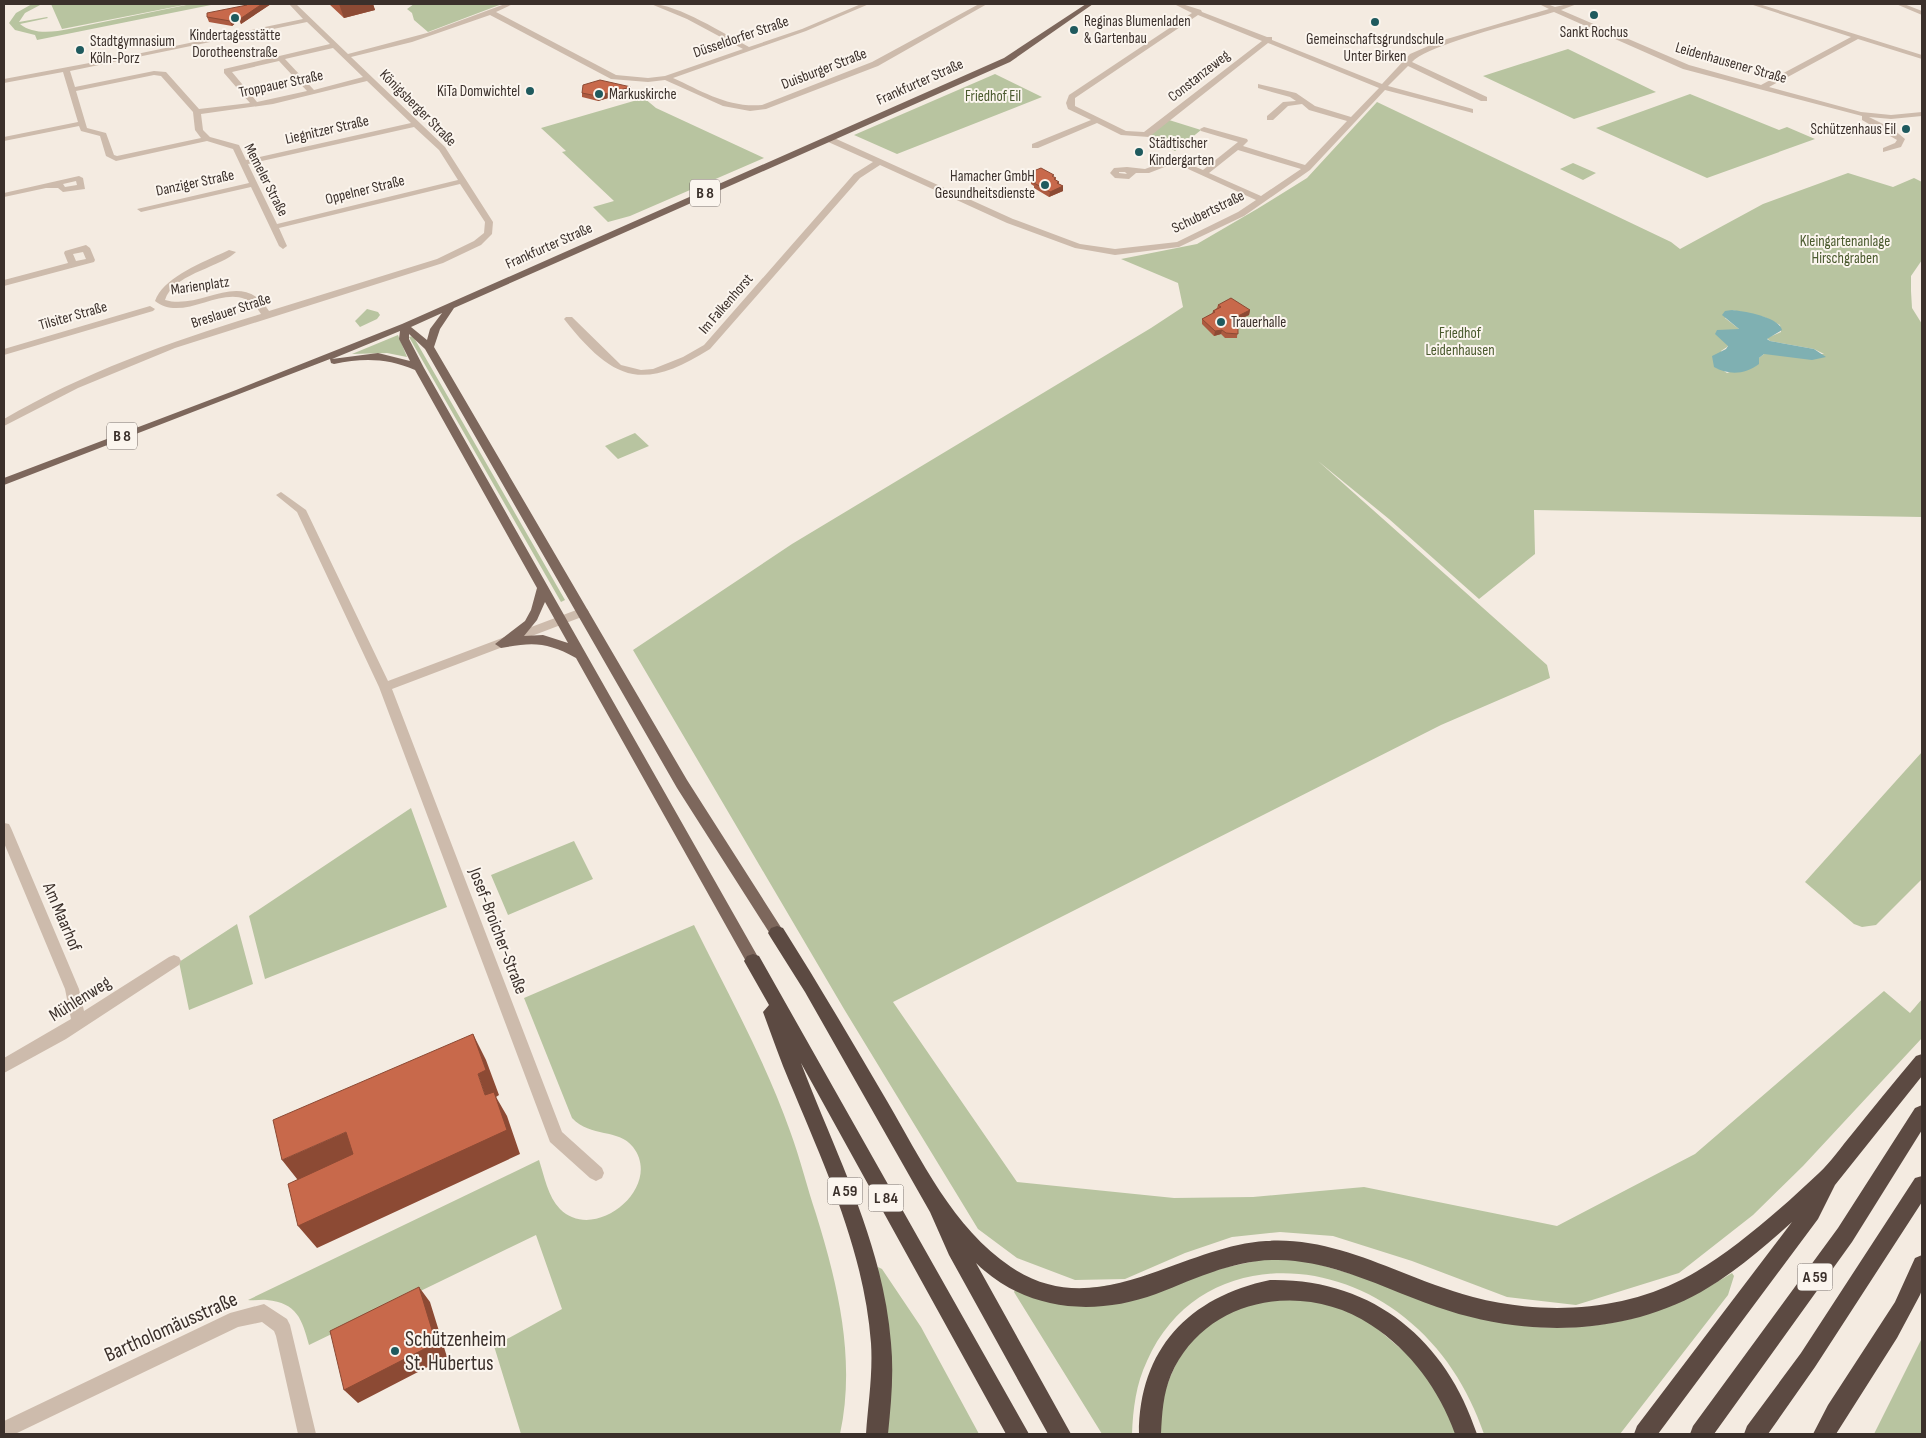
<svg xmlns="http://www.w3.org/2000/svg" width="1926" height="1438" viewBox="0 0 1926 1438" font-family="'Sofia Sans Condensed',sans-serif">
<rect width="100%" height="100%" fill="#f4ebe1"/>
<path fill="#b8c4a0" fill-rule="evenodd" d="M 32,4 L 42,4 L 25,13 L 19,22 L 47,17 L 48,18 L 20,24 C 33,35 54,32 69,29 L 191,4 L 211,5 L 37,40 L 35,35 L 15,30 L 9,23 L 16,13 Z
M 51,4 L 184,4 L 184,5 L 62,29 Z
M 414,4 L 502,4 L 428,32 L 414,20 L 412,13 L 407,9 Z
M 1568,49 L 1656,92 L 1574,119 L 1483,76 Z
M 995,74 L 1042,97 L 897,154 L 854,135 Z
M 1690,94 L 1779,130 L 1787,127 L 1815,139 L 1707,178 L 1596,128 Z
M 644,98 L 656,108 L 764,158 L 630,216 L 608,222 L 593,207 L 614,201 L 562,152 L 566,151 L 541,128 Z
M 1377,102 L 1671,242 L 1680,249 L 1763,204 L 1848,173 L 1893,187 L 1914,178 L 1922,182 L 1922,260 L 1911,276 L 1911,291 L 1912,308 L 1922,324 L 1922,517 L 1534,510 L 1535,554 L 1479,599 L 1389,519 L 1318,461 L 1547,665 L 1550,678 L 1441,725 L 893,1002 L 1017,1182 L 1174,1198 L 1253,1197 L 1364,1187 L 1557,1226 L 1695,1154 L 1884,991 L 1910,1013 L 1922,999 L 1922,1038 L 1803,1166 L 1753,1215 L 1679,1273 L 1576,1305 L 1507,1297 L 1412,1261 L 1333,1236 L 1280,1232 L 1232,1237 L 1185,1253 L 1125,1279 L 1075,1280 L 1017,1258 L 978,1229 L 844,1009 L 633,650 L 792,544 L 1151,328 L 1183,307 L 1178,283 L 1121,259 L 1197,244 L 1257,209 L 1307,178 ZM 1732,310 L 1764,317 L 1780,325 L 1781,332 L 1767,338 L 1770,341 L 1814,349 L 1824,354 L 1764,354 L 1759,358 L 1759,362 L 1727,373 L 1724,371 L 1721,351 L 1727,347 L 1739,329 L 1725,318 Z
M 1169,120 L 1201,130 L 1175,151 L 1148,137 Z
M 1573,163 L 1596,173 L 1583,180 L 1560,169 Z
M 367,309 L 378,312 L 380,315 L 377,319 L 360,327 L 355,321 Z
M 398,335 L 407,357 L 387,353 L 352,354 Z
M 413,336 L 565,600 L 561,602 L 409,337 Z
M 635,433 L 649,446 L 618,459 L 605,446 Z
M 1922,752 L 1922,879 L 1876,925 L 1862,927 L 1854,924 L 1805,882 Z
M 411,808 L 447,907 L 265,979 L 249,916 Z
M 574,841 L 593,879 L 508,915 L 491,875 Z
M 237,924 L 253,984 L 189,1010 L 179,962 Z
M 694,925 C 727,992 765,1060 790,1131 C 800,1158 807,1187 816,1214 C 838,1285 856,1360 840,1434 L 521,1434 L 494,1346 L 562,1309 L 536,1235 L 309,1345 C 302,1319 297,1303 267,1300 C 261,1299 254,1301 248,1300 L 539,1160 C 544,1175 548,1197 560,1209 C 595,1244 664,1187 633,1147 C 618,1128 591,1138 572,1118 L 524,998 Z
M 1264,1259 L 1307,1261 L 1533,1327 C 1610,1332 1667,1313 1732,1273 L 1734,1276 L 1728,1295 L 1620,1434 L 1484,1434 C 1468,1388 1443,1348 1404,1317 C 1322,1251 1194,1255 1147,1361 C 1136,1384 1133,1409 1132,1434 L 1102,1434 L 1014,1292 L 1015,1290 L 1030,1296 L 1201,1273 Z
M 878,1267 L 882,1269 L 921,1327 L 979,1434 L 886,1434 L 889,1415 Z
M 1266,1299 L 1322,1301 L 1366,1319 L 1422,1367 L 1453,1422 L 1458,1434 L 1158,1434 C 1159,1390 1182,1336 1222,1314 C 1235,1307 1252,1303 1266,1299 Z
M 1922,1338 L 1922,1434 L 1874,1434 Z"/>
<path fill="#7fb0b2" d="M 1732,310 C 1744,311 1779,317 1782,330 L 1767,339 L 1770,341 L 1814,349 L 1826,357 L 1812,360 L 1764,354 L 1759,358 L 1759,364 C 1745,375 1728,375 1714,367 L 1712,356 L 1726,349 L 1728,346 L 1715,334 L 1717,330 L 1739,329 L 1722,315 L 1725,311 Z"/>
<g fill="none" stroke-linecap="round" stroke-linejoin="round">
<path fill="#cdbbac" fill-rule="evenodd" d="M 289,4 L 296,4 L 348,54 L 427,33 L 505,4 L 513,4 L 496,12 L 616,75 L 648,78 L 665,76 L 743,49 L 687,19 L 651,4 C 678,4 724,34 749,47 L 802,29 L 861,4 L 869,4 L 806,31 L 673,78 C 702,91 728,108 762,105 L 872,62 L 979,4 L 987,4 L 878,66 L 766,109 L 750,111 L 723,106 L 665,80 L 648,82 L 611,79 L 490,15 L 412,42 L 351,57 L 445,147 L 493,222 L 492,234 L 481,245 L 443,263 L 175,348 L 78,388 L 4,426 L 4,419 C 85,372 172,341 261,314 C 235,270 187,327 155,301 C 164,276 206,261 229,250 L 236,252 C 219,268 173,274 165,300 C 202,311 241,267 269,311 L 437,259 L 474,241 L 484,233 L 485,222 L 460,184 L 279,228 L 287,246 L 283,249 L 279,246 L 251,187 L 141,212 L 137,209 L 249,183 L 233,149 L 207,141 L 116,161 L 106,156 L 100,136 L 81,131 L 79,126 L 4,141 L 4,137 L 78,122 L 63,72 L 4,83 L 4,79 L 132,55 L 303,19 ZM 307,22 L 330,44 L 224,69 L 224,73 L 250,103 L 199,109 L 166,72 L 154,71 L 75,87 L 70,71 ZM 333,48 L 363,77 L 314,90 L 285,59 ZM 279,61 L 307,91 L 257,102 L 232,72 ZM 154,75 L 161,76 L 193,112 L 195,130 L 201,138 L 117,156 L 114,155 L 106,133 L 87,128 L 76,91 ZM 367,81 L 411,123 L 246,160 L 239,145 L 210,137 L 203,130 L 201,114 L 273,104 ZM 414,127 L 439,150 L 458,180 L 277,224 L 248,164 Z
M 1174,4 L 1182,4 L 1201,10 L 1202,12 L 1267,37 L 1272,37 L 1272,40 L 1382,84 L 1410,54 L 1440,41 L 1549,9 L 1539,4 L 1547,4 L 1555,7 L 1568,4 L 1577,4 L 1561,10 L 1689,65 L 1761,85 L 1851,37 L 1750,4 L 1759,4 L 1922,55 L 1922,59 L 1858,39 L 1769,87 L 1861,112 L 1891,115 L 1922,112 L 1922,116 L 1891,119 L 1869,117 L 1893,129 L 1905,139 L 1901,147 L 1883,152 L 1883,148 L 1895,143 L 1897,140 L 1862,120 L 1862,116 L 1683,69 L 1554,12 C 1526,21 1429,44 1412,62 L 1487,97 L 1487,101 L 1481,101 L 1408,66 L 1388,86 L 1473,109 L 1473,113 L 1385,90 L 1310,170 L 1244,216 L 1179,247 L 1115,255 L 1075,248 L 1007,223 L 880,165 L 860,178 L 710,349 C 642,392 613,381 564,319 L 566,317 L 572,317 L 621,365 L 641,370 L 653,369 L 683,357 L 704,345 L 854,174 L 873,162 L 826,141 L 826,137 L 832,137 L 1013,219 L 1080,244 L 1115,249 L 1177,242 L 1238,212 L 1256,200 L 1175,163 L 1149,173 L 1136,173 L 1129,179 L 1115,178 L 1110,173 L 1114,168 L 1127,167 L 1145,169 L 1175,158 L 1203,170 L 1238,142 L 1201,131 L 1200,129 L 1204,127 L 1247,139 L 1248,141 L 1243,146 L 1305,165 L 1347,121 L 1309,110 L 1302,104 L 1288,106 L 1273,120 L 1267,120 L 1267,116 L 1283,102 L 1296,101 L 1290,97 L 1258,88 L 1258,84 L 1296,93 L 1315,106 L 1351,117 L 1379,88 L 1268,43 L 1149,137 L 1121,135 L 1097,123 L 1038,148 L 1032,148 L 1032,144 L 1091,120 L 1068,109 L 1066,103 L 1069,95 L 1192,13 ZM 1198,15 L 1262,41 L 1144,132 L 1126,131 L 1075,106 L 1075,98 ZM 1238,150 L 1301,169 L 1261,196 L 1209,173 ZM 1125,172 L 1127,174 L 1119,173 L 1119,172 Z
M 1896,4 L 1904,4 L 1922,11 L 1922,15 Z
M 79,176 L 83,178 L 85,189 L 63,192 L 58,188 L 46,188 L 4,197 L 4,193 ZM 76,181 L 77,185 L 65,187 L 63,184 Z
M 86,245 L 90,248 L 95,260 L 94,262 L 4,286 L 4,280 L 68,263 L 64,253 L 65,251 ZM 83,252 L 86,259 L 76,261 L 73,254 Z
M 150,306 L 155,309 L 153,311 L 4,355 L 4,349 Z
M 281,492 L 306,510 L 388,681 L 579,609 L 587,609 L 589,612 L 587,615 L 392,689 L 562,1132 L 602,1168 L 604,1173 L 602,1178 L 596,1181 L 590,1178 L 550,1142 L 379,687 L 297,512 L 276,495 Z
M 4,823 L 9,824 L 11,828 L 79,989 L 84,1011 L 169,957 L 174,955 L 179,957 L 181,961 L 179,965 L 66,1039 L 4,1073 L 4,1058 L 71,1019 L 65,989 L 4,843 Z
M 264,1304 L 287,1319 L 290,1325 L 316,1434 L 298,1434 L 276,1336 L 274,1331 L 262,1322 L 238,1327 L 15,1434 L 4,1434 L 4,1421 L 230,1313 Z"/>
<path fill="#7d675c" fill-rule="evenodd" d="M 1086,4 L 1093,4 L 1010,62 L 454,308 L 440,329 L 434,347 L 687,780 L 782,929 L 784,933 L 782,937 L 777,939 L 772,937 L 677,788 L 425,349 L 409,334 L 409,339 L 424,368 L 758,957 L 760,961 L 758,965 L 753,967 L 748,965 L 576,658 C 547,642 533,642 501,648 L 495,644 L 525,621 L 531,610 L 537,588 L 415,370 C 387,358 363,358 334,364 L 331,363 L 330,359 L 4,485 L 4,478 L 236,390 L 402,324 L 1004,58 ZM 442,313 L 430,329 L 427,340 L 411,327 ZM 400,331 L 399,339 L 410,361 L 378,353 L 332,359 ZM 545,602 L 568,643 L 543,635 L 524,636 L 537,620 Z"/>
<path fill="#5c4a42" fill-rule="evenodd" d="M 777,926 L 783,928 C 819,985 853,1043 887,1101 C 921,1159 953,1228 1011,1267 C 1097,1325 1180,1246 1266,1241 C 1339,1236 1404,1279 1473,1297 C 1542,1315 1619,1312 1683,1279 C 1728,1256 1782,1208 1819,1173 C 1831,1162 1841,1147 1852,1134 C 1873,1108 1894,1082 1916,1056 L 1922,1054 L 1922,1076 L 1835,1185 L 1818,1219 L 1658,1434 L 1634,1434 L 1637,1426 L 1792,1222 C 1763,1248 1734,1273 1701,1292 C 1620,1337 1523,1337 1437,1307 C 1385,1289 1335,1261 1278,1260 C 1235,1259 1195,1279 1156,1294 C 1093,1317 1025,1311 976,1263 L 1071,1434 L 1048,1434 L 949,1255 L 930,1212 L 805,992 L 771,938 L 768,933 L 771,928 Z
M 753,954 L 759,956 L 1029,1434 L 1006,1434 L 801,1063 C 836,1155 883,1243 891,1343 C 894,1374 891,1404 888,1434 L 866,1434 C 868,1404 873,1374 871,1343 C 864,1251 825,1167 790,1083 C 780,1060 772,1036 763,1012 L 769,1005 L 744,961 L 747,956 Z
M 1922,1105 L 1922,1130 L 1852,1242 L 1714,1434 L 1690,1434 L 1693,1426 L 1838,1228 L 1915,1108 Z
M 1922,1176 L 1922,1202 L 1815,1367 L 1768,1434 L 1744,1434 L 1747,1426 L 1801,1353 L 1915,1178 Z
M 1922,1255 L 1922,1290 L 1920,1295 L 1897,1338 L 1836,1434 L 1813,1434 L 1828,1405 L 1895,1302 L 1915,1258 Z
M 1270,1280 C 1372,1278 1446,1339 1477,1434 L 1455,1434 C 1439,1390 1411,1351 1371,1325 C 1304,1280 1205,1297 1171,1375 C 1163,1394 1162,1414 1161,1434 L 1139,1434 C 1139,1349 1189,1297 1270,1280 Z"/>
</g>
<path fill="#ac5a40" d="M 244,4 L 271,4 L 241,24 L 239,20 L 232,26 L 209,22 L 207,17 L 245,6 Z
M 329,4 L 373,4 L 375,10 L 344,18 Z
M 631,87 L 632,91 L 598,101 L 582,97 L 582,93 Z
M 1026,174 L 1054,177 L 1056,180 L 1059,182 L 1059,184 L 1063,186 L 1063,191 L 1049,197 L 1034,188 L 1034,186 L 1031,184 L 1031,182 L 1026,178 Z
M 1218,305 L 1250,310 L 1249,315 L 1238,320 L 1237,338 L 1225,338 L 1221,334 L 1214,336 L 1202,324 L 1202,319 L 1212,314 L 1213,311 L 1217,308 Z"/>
<path fill="#8c4a34" d="M 262,4 L 271,4 L 241,24 L 240,19 Z
M 339,4 L 373,4 L 375,10 L 344,18 Z
M 237,15 L 239,20 L 232,26 L 230,21 Z
M 631,87 L 632,91 L 598,101 L 597,96 Z
M 1063,186 L 1063,191 L 1049,197 L 1050,192 Z
M 1250,310 L 1249,315 L 1238,320 L 1238,316 Z
M 1222,330 L 1221,334 L 1214,336 L 1215,331 Z
M 473,1034 L 486,1060 L 499,1095 L 496,1097 L 507,1116 L 520,1154 L 317,1248 L 298,1226 L 485,1095 L 478,1074 Z
M 346,1132 L 364,1156 L 301,1184 L 282,1160 Z
M 419,1287 L 430,1302 L 447,1357 L 358,1403 L 344,1390 Z"/>
<path fill="#c8694b" stroke="#8c4a34" d="M 246,4 L 262,4 L 240,19 L 237,15 L 230,21 L 207,17 L 207,13 L 247,5 Z
M 600,80 L 631,87 L 597,96 L 582,93 L 583,85 Z
M 1041,168 L 1054,175 L 1052,176 L 1056,178 L 1054,179 L 1059,182 L 1057,183 L 1063,186 L 1050,192 L 1034,183 L 1036,182 L 1031,180 L 1034,179 L 1026,174 Z
M 1231,298 L 1250,310 L 1238,316 L 1238,334 L 1226,333 L 1222,330 L 1215,331 L 1202,319 L 1215,312 L 1213,311 L 1221,307 L 1218,305 Z
M 473,1034 L 486,1070 L 478,1074 L 485,1095 L 494,1092 L 507,1130 L 298,1226 L 288,1184 L 353,1154 L 346,1132 L 282,1160 L 273,1120 Z
M 419,1287 L 436,1343 L 344,1390 L 330,1331 Z"/>
<g fill="#1f5a5e" stroke="#fbf5ee" stroke-width="2">
<circle cx="1594" cy="15" r="5"/>
<circle cx="235" cy="18" r="5"/>
<circle cx="1375" cy="22" r="5"/>
<circle cx="1074" cy="30" r="5"/>
<circle cx="80" cy="50" r="5"/>
<circle cx="530" cy="91" r="5"/>
<circle cx="599" cy="94" r="5"/>
<circle cx="1906" cy="129" r="5"/>
<circle cx="1139" cy="152" r="5"/>
<circle cx="1045" cy="185" r="5"/>
<circle cx="1221" cy="322" r="5"/>
<circle cx="395" cy="1351" r="5"/>
</g>
<g text-anchor="middle" dominant-baseline="central" stroke-width="4" stroke-linejoin="round" paint-order="stroke">
<g font-size="15" fill="#3b302b" stroke="#fbf5ee" text-anchor="start">
<text x="1084" y="21">Reginas Blumenladen<tspan x="1084" dy="17">&amp; Gartenbau</tspan></text>
<text x="1594" y="32" text-anchor="middle">Sankt Rochus</text>
<text x="235" y="35" text-anchor="middle">Kindertagesstätte<tspan x="235" dy="17">Dorotheenstraße</tspan></text>
<text x="1375" y="39" text-anchor="middle">Gemeinschaftsgrundschule<tspan x="1375" dy="17">Unter Birken</tspan></text>
<text x="90" y="41">Stadtgymnasium<tspan x="90" dy="17">Köln-Porz</tspan></text>
<text x="520" y="91" text-anchor="end">KiTa Domwichtel</text>
<text x="609" y="94">Markuskirche</text>
<text x="1896" y="129" text-anchor="end">Schützenhaus Eil</text>
<text x="1149" y="143">Städtischer<tspan x="1149" dy="17">Kindergarten</tspan></text>
<text x="1035" y="176" text-anchor="end">Hamacher GmbH<tspan x="1035" dy="17">Gesundheitsdienste</tspan></text>
<text x="1231" y="322">Trauerhalle</text>
</g>
<g font-size="15" fill="#3b302b" stroke="#fbf5ee">
<text transform="translate(741 37) rotate(-19)">Düsseldorfer Straße</text>
<text transform="translate(1731 63) rotate(16)">Leidenhausener Straße</text>
<text transform="translate(824 69) rotate(-21)">Duisburger Straße</text>
<text transform="translate(1199 76) rotate(-38)">Constanzeweg</text>
<text transform="translate(920 82) rotate(-24)">Frankfurter Straße</text>
<text transform="translate(281 84) rotate(-12)">Troppauer Straße</text>
<text transform="translate(418 108) rotate(45)">Königsberger Straße</text>
<text transform="translate(327 130) rotate(-13)">Liegnitzer Straße</text>
<text transform="translate(266 180) rotate(63)">Memeler Straße</text>
<text transform="translate(195 183) rotate(-12)">Danziger Straße</text>
<text transform="translate(365 190) rotate(-14)">Oppelner Straße</text>
<text transform="translate(1208 212) rotate(-26)">Schubertstraße</text>
<text transform="translate(549 246) rotate(-24)">Frankfurter Straße</text>
<text transform="translate(200 286) rotate(-8)">Marienplatz</text>
<text transform="translate(726 304) rotate(-49)">Im Falkenhorst</text>
<text transform="translate(231 311) rotate(-18)">Breslauer Straße</text>
<text transform="translate(73 316) rotate(-16)">Tilsiter Straße</text>
</g>
<g font-size="15" fill="#4a5a2e" stroke="#fbf5ee">
<text x="993" y="96">Friedhof Eil</text>
<text x="1845" y="241">Kleingartenanlage<tspan x="1845" dy="17">Hirschgraben</tspan></text>
<text x="1460" y="333">Friedhof<tspan x="1460" dy="17">Leidenhausen</tspan></text>
</g>
<g fill="#fbf5ee" stroke="#756b66" stroke-width="1">
<rect x="690" y="179.5" width="30" height="27" rx="4"/>
<rect x="107" y="422.5" width="30" height="27" rx="4"/>
<rect x="827.5" y="1177.5" width="35" height="27" rx="4"/>
<rect x="868.5" y="1184.5" width="35" height="27" rx="4"/>
<rect x="1797.5" y="1263.5" width="35" height="27" rx="4"/>
</g>
<g font-size="16" font-weight="bold" fill="#3b302b">
<text x="705" y="193">B 8</text>
<text x="122" y="436">B 8</text>
<text x="845" y="1191">A 59</text>
<text x="886" y="1198">L 84</text>
<text x="1815" y="1277">A 59</text>
</g>
<g font-size="18" fill="#3b302b" stroke="#fbf5ee">
<text transform="translate(62 917) rotate(67)">Am Maarhof</text>
<text transform="translate(498 931) rotate(69)">Josef-Broicher-Straße</text>
<text transform="translate(80 999) rotate(-32)">Mühlenweg</text>
</g>
<g font-size="21" fill="#3b302b" stroke="#fbf5ee">
<text transform="translate(171 1327) rotate(-24)">Bartholomäusstraße</text>
</g>
<g font-size="21" fill="#3b302b" stroke="#fbf5ee" text-anchor="start">
<text x="405" y="1339">Schützenheim<tspan x="405" dy="24">St. Hubertus</tspan></text>
</g>
</g>
<rect width="1926" height="1438" fill="none" stroke="#3b302b" stroke-width="10"/>
</svg>
